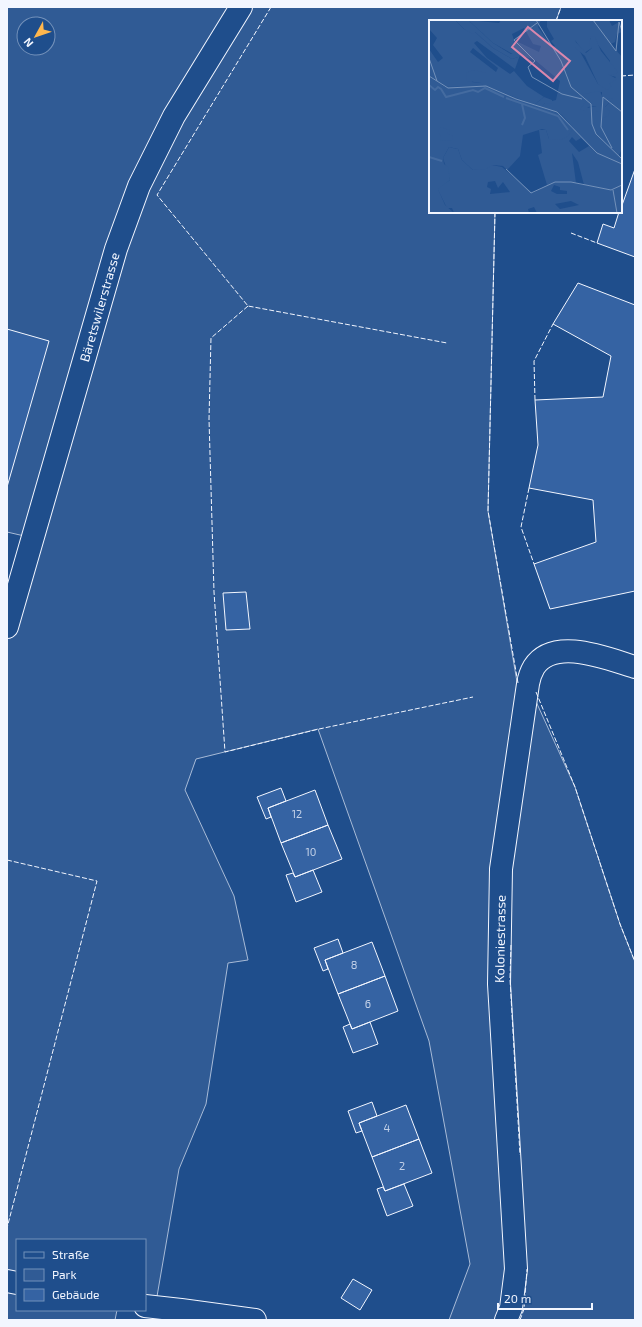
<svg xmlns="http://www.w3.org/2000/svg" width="642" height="1327" viewBox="0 0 642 1327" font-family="'Exo 2',sans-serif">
<rect width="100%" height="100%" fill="#1f4e8c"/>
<path fill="#305b95" stroke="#a8bbd7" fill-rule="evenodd" d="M 7,7 L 561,7 L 556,21 L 430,21 L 430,212 L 495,212 L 488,511 L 517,682 L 528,684 L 575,787 L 620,924 L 635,962 L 635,1320 L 449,1320 L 470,1264 L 429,1041 L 318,729 L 196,759 L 185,790 L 234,896 L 248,960 L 228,963 L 206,1104 L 179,1169 L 155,1308 L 145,1306 L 145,1240 L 17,1240 L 17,1310 L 117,1310 L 115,1320 L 7,1320 L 7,627 L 33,538 L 7,532 ZM 24,24 L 48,24 L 48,48 L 24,48 Z"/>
<path fill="#3563a3" stroke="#f2f6ff" d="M 635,169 L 635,257 L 597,243 L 603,224 L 614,228 L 619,212 L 621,212 L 621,208 Z
M 578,283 L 635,305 L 635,591 L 550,609 L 534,564 L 596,542 L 593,500 L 529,488 L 538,445 L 535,400 L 603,397 L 611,356 L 553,324 Z
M 7,329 L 49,341 L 7,487 Z
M 246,592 L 250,629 L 226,630 L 223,593 Z
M 281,788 L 286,801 L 268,808 L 271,817 L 266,819 L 257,797 Z
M 315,790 L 328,825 L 281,843 L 268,808 Z
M 328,825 L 342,859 L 295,877 L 281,843 Z
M 313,870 L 322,892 L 296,902 L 286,875 L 293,873 L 295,877 Z
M 338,939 L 343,953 L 325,960 L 328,969 L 323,971 L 314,948 Z
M 372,942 L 385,976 L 338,994 L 325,960 Z
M 385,976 L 398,1011 L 352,1029 L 338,994 Z
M 370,1022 L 378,1044 L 353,1053 L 343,1027 L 350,1024 L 352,1029 Z
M 372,1102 L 377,1116 L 359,1123 L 362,1131 L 356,1133 L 348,1111 Z
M 406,1105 L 419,1139 L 372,1157 L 359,1123 Z
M 419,1139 L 432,1173 L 385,1191 L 372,1157 Z
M 404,1184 L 413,1206 L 387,1216 L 377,1189 L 383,1187 L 385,1191 Z
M 353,1279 L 372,1290 L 360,1310 L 341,1298 Z"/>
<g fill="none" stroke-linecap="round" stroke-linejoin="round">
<defs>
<g id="minor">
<path d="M 7,1281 L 17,1283"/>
<path d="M 145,1306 L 181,1310 L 255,1320"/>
<path id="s1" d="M 506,1320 L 511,1308 L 516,1269 L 499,984 L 501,869 L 528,684 C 529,678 531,672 534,667 C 554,636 608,659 635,667"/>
</g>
<g id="tertiary">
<path id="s2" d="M 7,627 L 116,249 L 139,186 L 174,116 L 241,7"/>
</g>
</defs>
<use href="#minor" stroke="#f2f6ff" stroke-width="24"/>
<use href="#tertiary" stroke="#f2f6ff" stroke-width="24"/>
<use href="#minor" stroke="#1f4e8c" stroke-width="22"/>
<use href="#tertiary" stroke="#1f4e8c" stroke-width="22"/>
<path stroke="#f2f6ff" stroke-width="1" stroke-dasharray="5 2" stroke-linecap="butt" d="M 271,7 L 157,195 L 248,306 L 447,343
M 556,21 L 561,7
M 621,76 L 635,75
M 495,212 L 488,511 L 518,683
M 571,233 L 597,243
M 248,306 L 211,338 L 209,419 L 214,592 L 225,752 L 319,729 L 473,697
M 535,400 L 534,361 L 553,324
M 529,488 L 521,527 L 534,564
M 536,692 L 575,787 L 620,924 L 635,962
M 7,860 L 97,881 L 7,1228
M 511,945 L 510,979 L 520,1155
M 520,1320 L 524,1309 L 527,1269"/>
</g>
<g text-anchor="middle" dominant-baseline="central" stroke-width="3" stroke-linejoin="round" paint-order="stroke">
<g font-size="11" fill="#c3d1e8">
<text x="297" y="813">12</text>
<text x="311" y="851">10</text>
<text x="354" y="964">8</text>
<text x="368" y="1003">6</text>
<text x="387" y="1127">4</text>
<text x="402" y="1165">2</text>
</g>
<g font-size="13" fill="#f2f6ff" stroke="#1f4e8c">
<text stroke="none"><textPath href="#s2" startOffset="333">Bäretswilerstrasse</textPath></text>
<text stroke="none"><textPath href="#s1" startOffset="383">Koloniestrasse</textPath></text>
</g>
</g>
<g transform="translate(429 20)">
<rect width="193" height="193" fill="#1f4e8c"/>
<path d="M 0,0 L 26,0 L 35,9 L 46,12 L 64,28 L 83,39 L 89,37 L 64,23 L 39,0 L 70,3 L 72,0 L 112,0 L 109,7 L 123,28 L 126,26 L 122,21 L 125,19 L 118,7 L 118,0 L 180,0 L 183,6 L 190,2 L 193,12 L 188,14 L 186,22 L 182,24 L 193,37 L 193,129 L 190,135 L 193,139 L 193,193 L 108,193 L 105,187 L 99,189 L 100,193 L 25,193 L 23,188 L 18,188 L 8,168 L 21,160 L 14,138 L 20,127 L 29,129 L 33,140 L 44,150 L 63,145 L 73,147 L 104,173 L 118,165 L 109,135 L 113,133 L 110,110 L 117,110 L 120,119 L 126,119 L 132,118 L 144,108 L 133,95 L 111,87 L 116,83 L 127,80 L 131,61 L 106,40 L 91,35 L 86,49 L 48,21 L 45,23 L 58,38 L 81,54 L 85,51 L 98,66 L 115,77 L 105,85 L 57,66 L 45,50 L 43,62 L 53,63 L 54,66 L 17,67 L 8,62 L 0,56 L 0,29 L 9,42 L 14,38 L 4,25 L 8,18 L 0,9 ZM 95,8 L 104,24 L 112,26 L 110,32 L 85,20 L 83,14 ZM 161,18 L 167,22 L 181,41 L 179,55 L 187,57 L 179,64 L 181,66 L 169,64 L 149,28 L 146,20 L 155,33 L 163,28 ZM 44,28 L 69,48 L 67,52 L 41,32 ZM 173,72 L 173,78 L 182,81 L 176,87 L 174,97 L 174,91 L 168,86 L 152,89 L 159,80 L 158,75 ZM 143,117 L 147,121 L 152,118 L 160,126 L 150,132 L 140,121 ZM 143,133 L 149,142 L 155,165 L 147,163 ZM 66,161 L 69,168 L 74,162 L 81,172 L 61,174 L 62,169 L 58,167 L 59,162 ZM 125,165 L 131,167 L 131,170 L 138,171 L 138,174 L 128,174 L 122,171 ZM 142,181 L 150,185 L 131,189 L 126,184 Z" fill="#305b95" fill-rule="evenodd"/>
<path d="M 26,0 L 39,0 L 64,23 L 82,34 L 90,34 L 89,37 L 83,39 L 64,28 L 46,12 L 44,14 L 35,9 ZM 162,16 L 166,17 L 172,31 L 189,52 L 184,55 L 179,54 L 188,59 L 180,64 L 183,66 L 178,70 L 169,64 L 156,36 L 145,27 L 145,20 L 157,33 L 163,28 L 160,24 ZM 45,50 L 57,53 L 57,66 L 105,85 L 115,77 L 123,80 L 123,84 L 116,83 L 112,87 L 133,95 L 144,109 L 139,116 L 132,120 L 120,119 L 117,110 L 113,109 L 94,115 L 91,136 L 78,150 L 74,146 L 64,145 L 57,149 L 44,150 L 33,140 L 29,129 L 20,127 L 14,138 L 15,144 L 19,147 L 21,160 L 9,169 L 16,185 L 25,193 L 0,193 L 0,56 L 16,67 L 54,66 L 52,63 L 38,61 L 37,53 ZM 171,71 L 174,78 L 184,79 L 176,87 L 181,91 L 179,96 L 174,98 L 174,91 L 168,92 L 167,86 L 159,87 L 157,91 L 151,89 L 158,80 L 154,78 L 155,74 Z" fill="#305b95"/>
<path d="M 11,107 L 21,110 L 18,114 L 24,116 L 23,120 L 11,121 L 12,115 L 9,113 Z" fill="#305b95"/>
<path fill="none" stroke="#446ba0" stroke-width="2" d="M 0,65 L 6,70 L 9,67 L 12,69 L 17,77 L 44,70 L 49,72 L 56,68 L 75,77M 77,78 L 129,96 L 139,110M 93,105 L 96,98 L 93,84M 0,137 L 13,141"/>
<path fill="none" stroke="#7391ba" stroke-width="1" d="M 107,0 L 132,41 L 142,67 L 162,84 L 163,104 L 167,114 L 193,139M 164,0 L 187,31 L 190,2 L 193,11M 108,3 L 85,20 L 106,41 L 99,47 L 103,57 L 133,74 L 153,79M 0,38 L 8,61M 0,56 L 19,68 L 57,66 L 87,79 L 128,92 L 168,133 L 193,144M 174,77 L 172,107 L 183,128M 174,77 L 193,92M 77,149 L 102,173 L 126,162 L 142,162 L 182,170 L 193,165M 184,170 L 188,193"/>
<path fill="#da87ad" fill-opacity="0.15" stroke="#da87ad" stroke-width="2" d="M 99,7 L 141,41 L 124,61 L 83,27 Z"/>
<rect width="193" height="193" fill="none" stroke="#f2f6ff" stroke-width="2"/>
</g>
<rect width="642" height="1327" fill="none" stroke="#f2f6ff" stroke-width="16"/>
<rect x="16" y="1239" width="130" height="72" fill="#1f4e8c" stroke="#7391ba"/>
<rect x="24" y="1252" width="20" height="6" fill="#1f4e8c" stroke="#7391ba"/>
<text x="52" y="1259" font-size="12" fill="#f2f6ff">Straße</text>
<rect x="24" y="1269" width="20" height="12" fill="#305b95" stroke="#7391ba"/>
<text x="52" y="1279" font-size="12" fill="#f2f6ff">Park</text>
<rect x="24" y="1289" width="20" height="12" fill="#3563a3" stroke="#7391ba"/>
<text x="52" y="1299" font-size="12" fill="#f2f6ff">Gebäude</text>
<g transform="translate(36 36) rotate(230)"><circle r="19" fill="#1f4e8c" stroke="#7391ba"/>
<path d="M0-3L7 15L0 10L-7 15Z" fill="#ffb74d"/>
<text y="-6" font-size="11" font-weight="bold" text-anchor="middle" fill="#f2f6ff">N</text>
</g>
<path d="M498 1303v6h94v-6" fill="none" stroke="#f2f6ff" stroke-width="2"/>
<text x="504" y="1303" font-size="12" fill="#f2f6ff" stroke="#1f4e8c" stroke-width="3" paint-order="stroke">20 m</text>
</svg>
